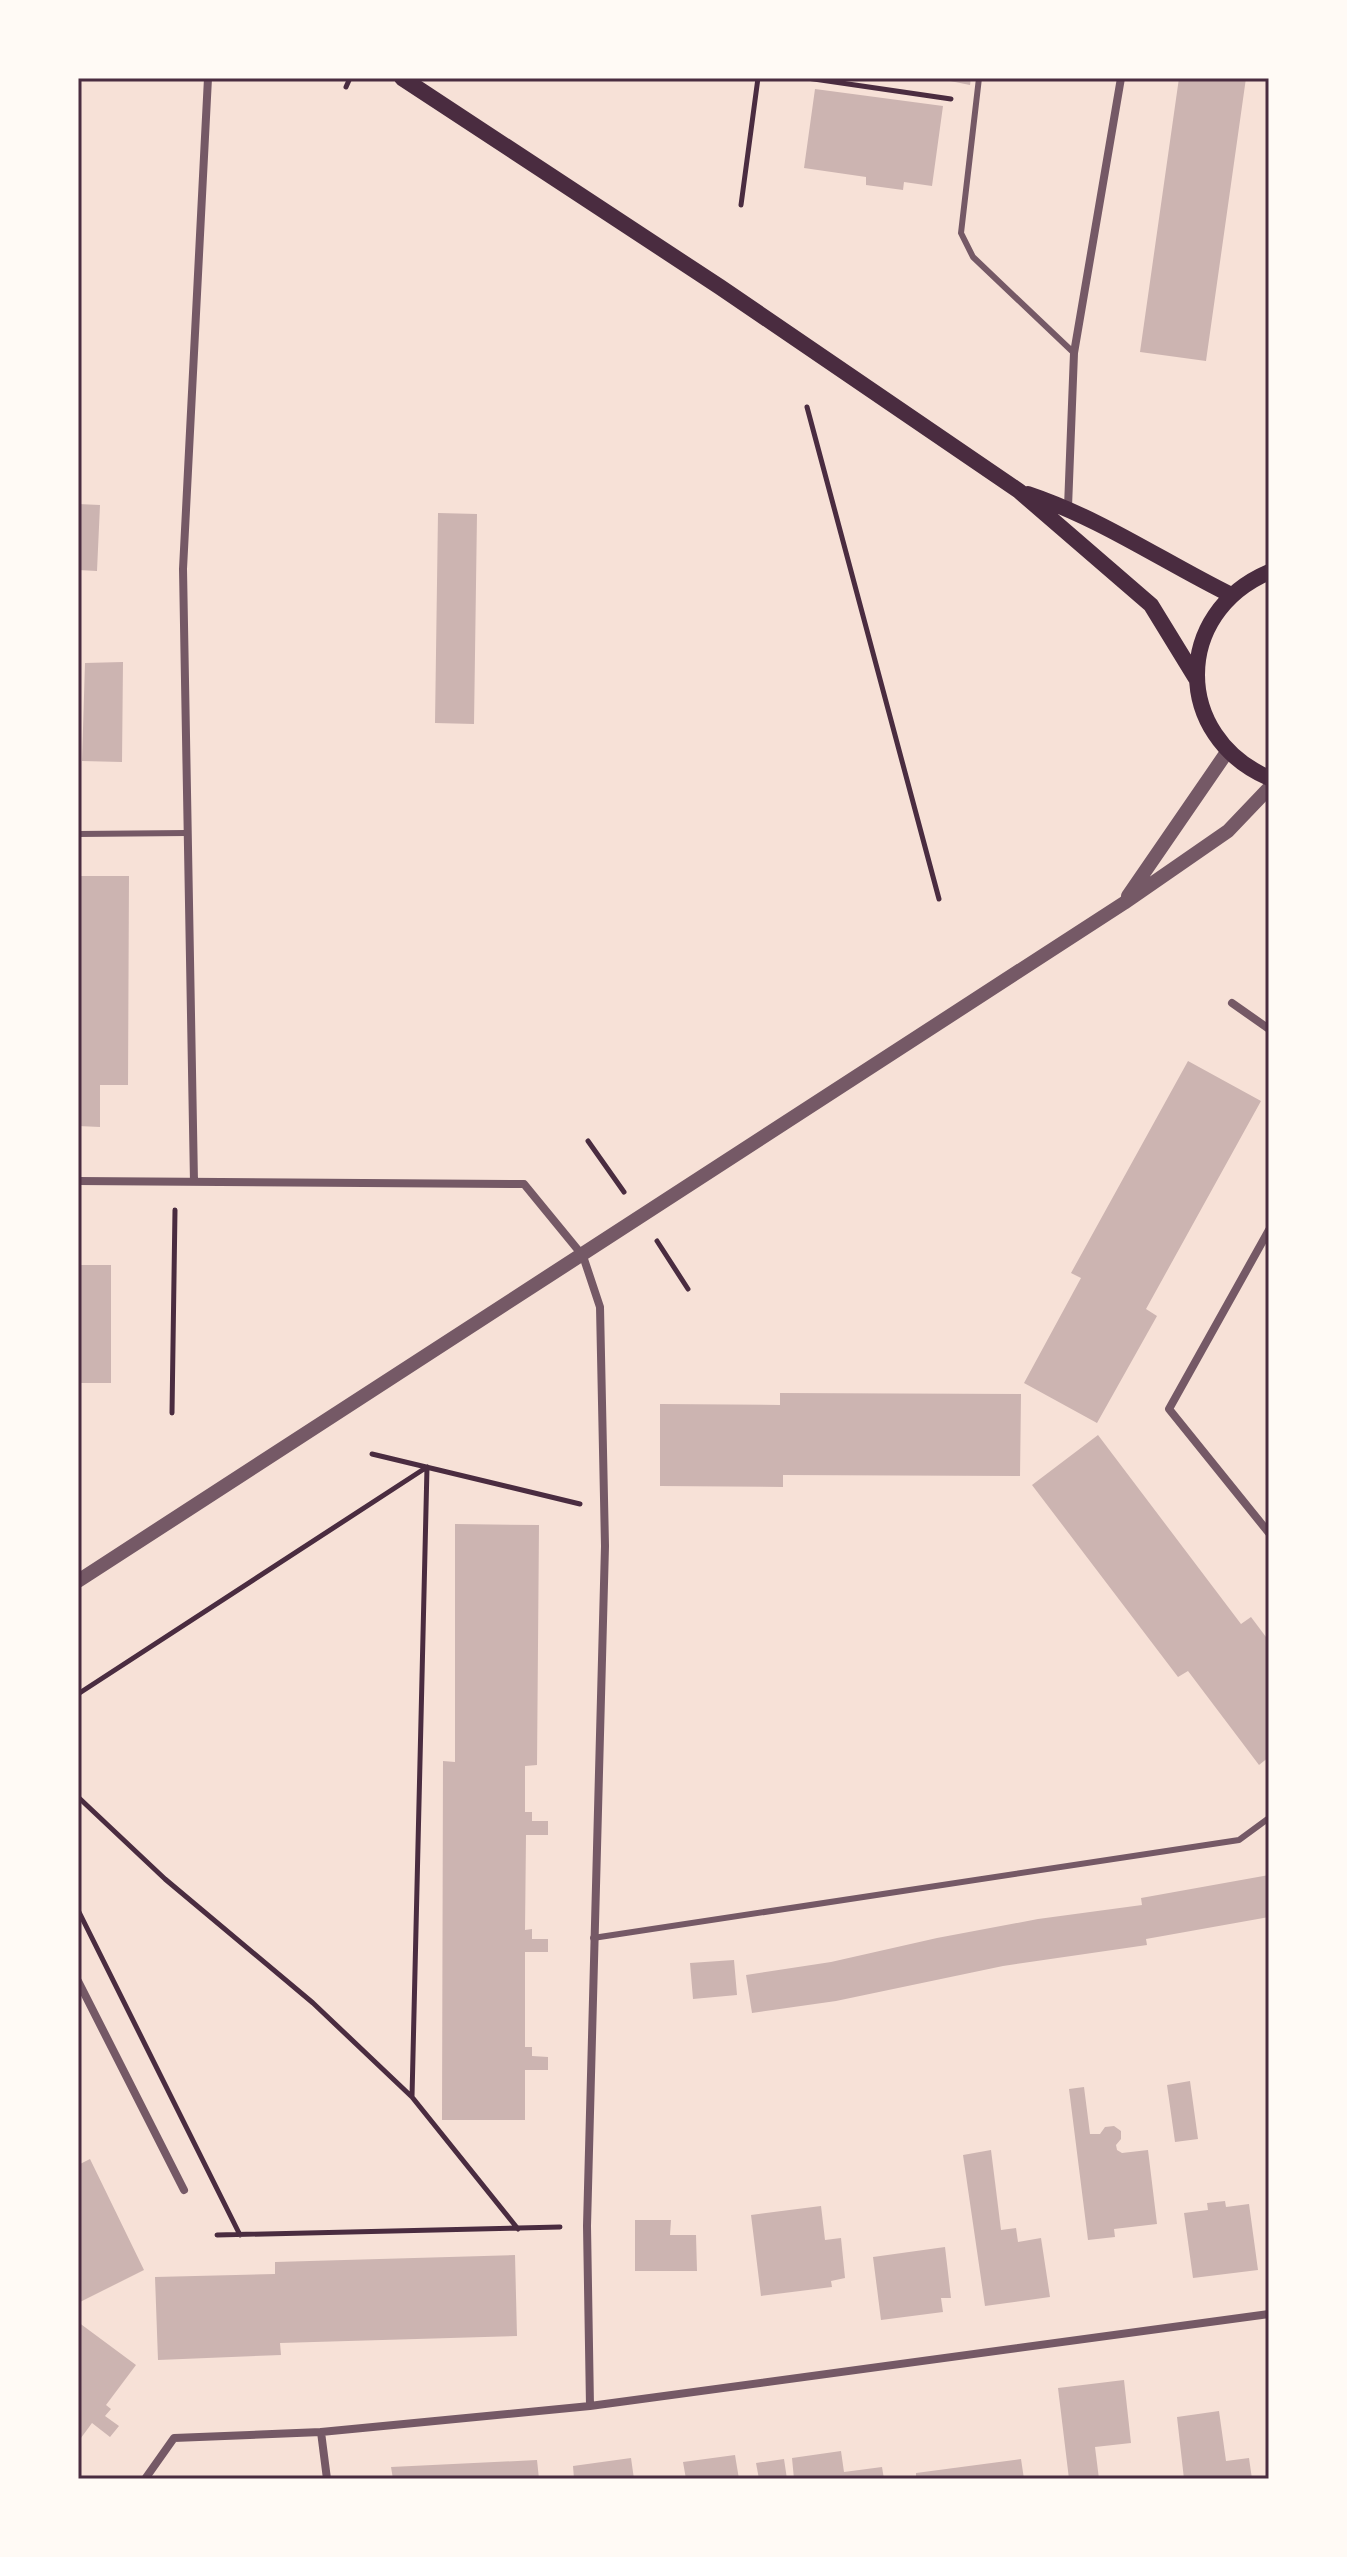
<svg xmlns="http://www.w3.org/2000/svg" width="1347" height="2557" viewBox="0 0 1347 2557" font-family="Helvetica,sans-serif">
<rect width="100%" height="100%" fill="#f7e1d7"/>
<path fill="#ccb4b1" d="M 935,78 L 971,78 L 970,85 Z
M 1179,78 L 1246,78 L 1206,361 L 1140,352 Z
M 815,89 L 943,106 L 932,186 L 904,182 L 903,190 L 866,185 L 866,177 L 804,168 Z
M 78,504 L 100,505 L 97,571 L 78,570 Z
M 438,513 L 477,514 L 474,724 L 435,723 Z
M 123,662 L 122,762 L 82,761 L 85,663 Z
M 78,876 L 129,876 L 128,1085 L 100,1085 L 100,1127 L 78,1126 Z
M 1188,1061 L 1261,1101 L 1146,1309 L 1157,1316 L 1097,1423 L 1024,1383 L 1081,1278 L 1071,1273 Z
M 78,1265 L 111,1265 L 111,1383 L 78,1383 Z
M 780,1393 L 1021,1394 L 1020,1476 L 783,1475 L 783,1487 L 660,1486 L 660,1404 L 780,1405 Z
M 1098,1435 L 1241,1624 L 1251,1617 L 1269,1641 L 1269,1757 L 1259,1765 L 1188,1671 L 1178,1677 L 1032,1485 Z
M 455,1524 L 539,1525 L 537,1765 L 525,1766 L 525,1812 L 532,1812 L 532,1821 L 548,1821 L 548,1835 L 526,1835 L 525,1930 L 532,1929 L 532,1939 L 548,1939 L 548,1952 L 525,1952 L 525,2047 L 532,2047 L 532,2056 L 548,2057 L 548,2070 L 525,2070 L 525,2120 L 442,2120 L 443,1761 L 455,1762 Z
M 1269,1875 L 1269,1917 L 1146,1939 L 1147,1945 L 1003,1966 L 836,2001 L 752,2013 L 746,1975 L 831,1962 L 937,1938 L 1038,1919 L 1142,1905 L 1141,1898 Z
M 734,1960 L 737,1995 L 693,1999 L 690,1963 Z
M 1190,2081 L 1198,2139 L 1175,2142 L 1167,2085 Z
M 1084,2087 L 1090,2134 L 1100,2134 L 1105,2127 L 1114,2126 L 1121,2131 L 1121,2139 L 1116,2145 L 1117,2150 L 1122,2153 L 1148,2150 L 1157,2224 L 1114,2229 L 1115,2237 L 1088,2240 L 1069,2089 Z
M 991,2150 L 1001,2230 L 1016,2228 L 1018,2242 L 1041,2238 L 1050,2297 L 985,2306 L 963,2155 Z
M 90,2159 L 144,2270 L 78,2303 L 78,2165 Z
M 1225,2201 L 1226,2207 L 1249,2204 L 1258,2270 L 1193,2278 L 1184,2213 L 1208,2210 L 1207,2203 Z
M 821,2206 L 825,2240 L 841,2238 L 845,2278 L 831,2281 L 832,2287 L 761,2296 L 751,2215 Z
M 635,2220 L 671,2220 L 670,2235 L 696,2235 L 697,2271 L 635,2271 Z
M 945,2247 L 951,2298 L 941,2298 L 943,2312 L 881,2320 L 873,2257 Z
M 515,2255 L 517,2336 L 280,2343 L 281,2355 L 158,2360 L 155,2277 L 275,2274 L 275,2262 Z
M 78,2322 L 136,2365 L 106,2405 L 111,2409 L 105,2416 L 119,2426 L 110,2437 L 92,2423 L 78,2442 Z
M 1124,2380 L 1131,2443 L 1095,2447 L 1099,2479 L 1069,2479 L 1058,2388 Z
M 1219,2411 L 1226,2461 L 1249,2458 L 1252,2479 L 1184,2479 L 1177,2417 Z
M 841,2451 L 844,2472 L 882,2467 L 884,2479 L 794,2479 L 792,2458 Z
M 735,2455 L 739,2479 L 686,2479 L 683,2462 Z
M 631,2458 L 634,2479 L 574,2479 L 573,2466 Z
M 784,2459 L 787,2479 L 759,2479 L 756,2463 Z
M 1021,2459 L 1024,2479 L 916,2479 L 916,2473 Z
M 537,2460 L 539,2479 L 393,2479 L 391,2467 Z"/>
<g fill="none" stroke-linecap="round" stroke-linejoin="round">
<path stroke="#4a2c40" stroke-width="5" d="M 807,78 L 951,99
M 346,87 L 350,78
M 741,205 L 758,78
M 807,407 L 939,899
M 588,1141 L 624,1192
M 657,1241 L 688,1289
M 172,1413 L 175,1210
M 372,1454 L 580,1504
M 78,1694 L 427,1467
M 78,1797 L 165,1879 L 313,2003 L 412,2097 L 518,2229
M 78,1910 L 240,2235
M 412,2097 L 427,1467
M 217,2235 L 560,2227"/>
<path stroke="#755966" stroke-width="6" d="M 979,78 L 961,233 L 973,257 L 1074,353
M 78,834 L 187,833
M 593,1938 L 1239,1840 L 1269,1818"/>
<path stroke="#755966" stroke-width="8" d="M 1068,507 L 1074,353 L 1121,78
M 1232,1003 L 1269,1029
M 78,1181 L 524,1184 L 583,1256 L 600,1307 L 605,1546 L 587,2226 L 590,2406
M 194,1182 L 183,569 L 208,78
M 1269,1230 L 1169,1409 L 1269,1533
M 78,1981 L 184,2190
M 321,2432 L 327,2479
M 145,2479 L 174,2438 L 321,2432 L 590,2406 L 1269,2314"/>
<path stroke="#755966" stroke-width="14" d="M 1128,896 L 1227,752
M 78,1581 L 1124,903 L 1228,831 L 1269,788"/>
<path stroke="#4a2c40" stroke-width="16" d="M 402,78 L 720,287 L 1019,491 L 1151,605 L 1197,680
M 1028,494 C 1100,518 1164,562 1231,595
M 1269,572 C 1173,613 1173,736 1269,778"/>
</g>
<rect width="1347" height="2557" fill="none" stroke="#fffaf5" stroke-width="160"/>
<rect x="80" y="80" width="1187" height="2397" fill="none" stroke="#4a2c40" stroke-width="3"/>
</svg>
